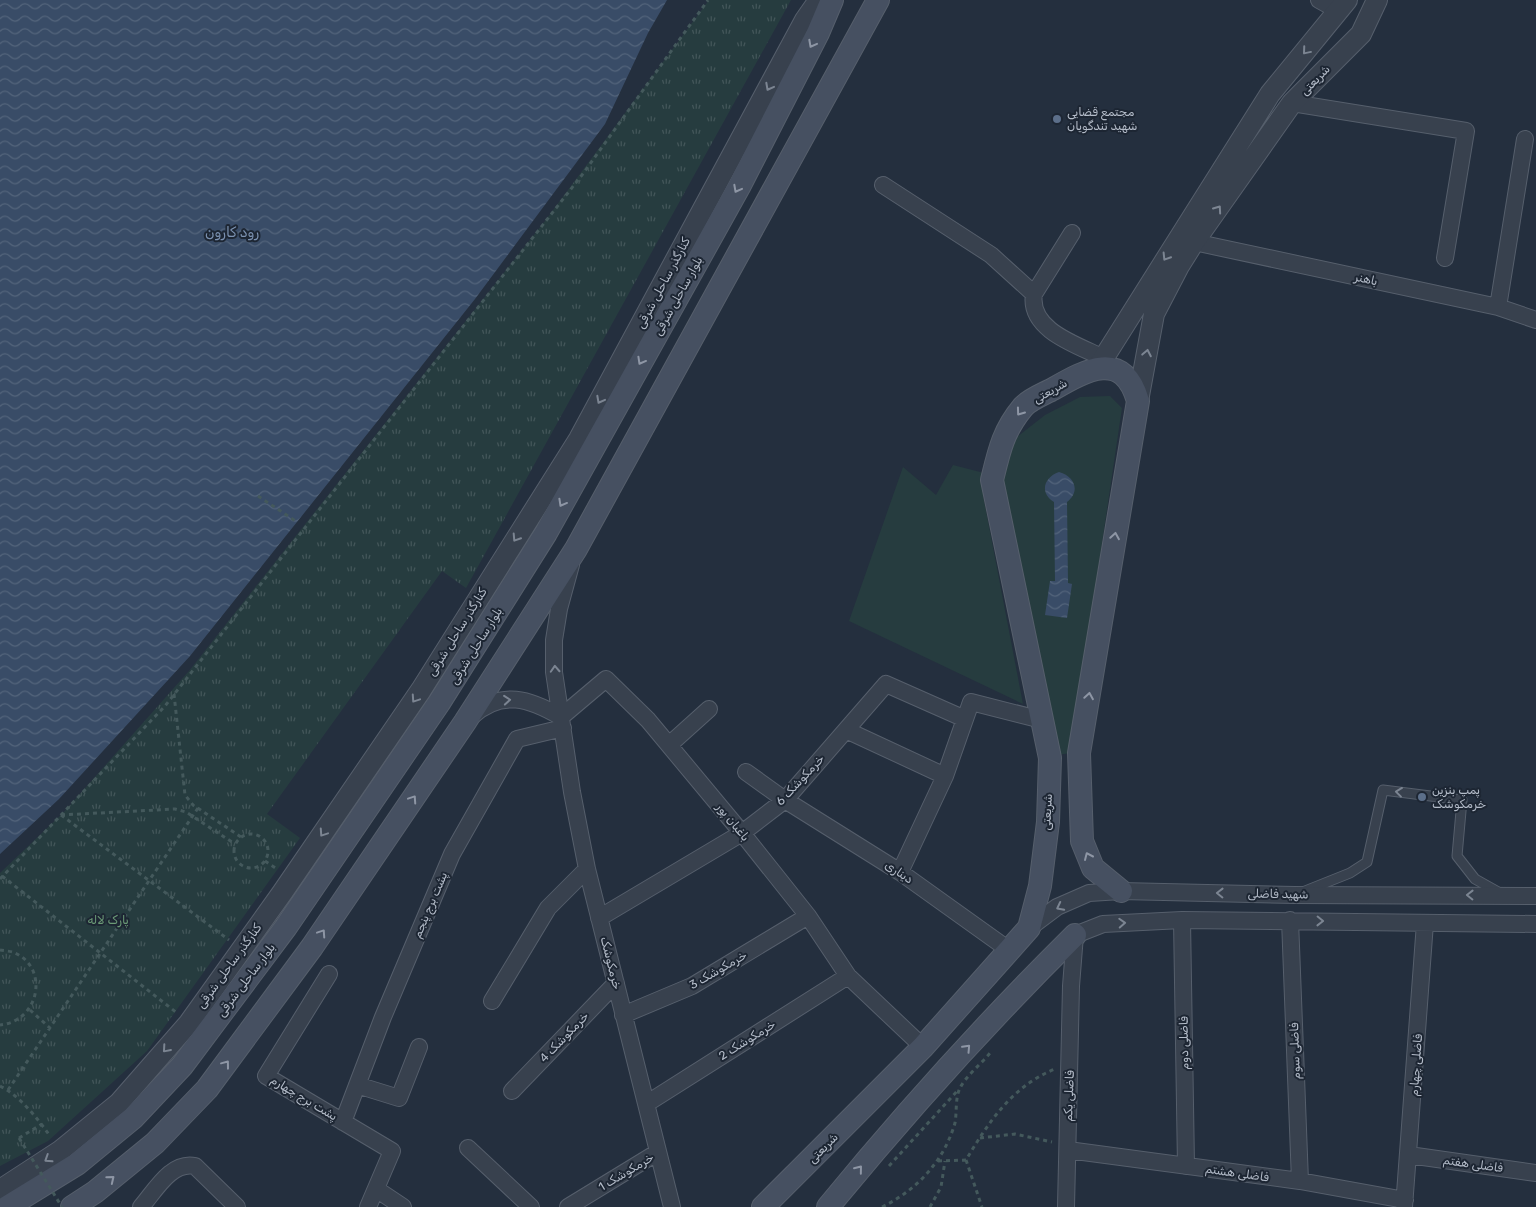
<svg xmlns="http://www.w3.org/2000/svg" width="1536" height="1207" viewBox="0 0 1536 1207" font-family="Rubik,'Noto Sans Arabic',sans-serif">
<defs>
<pattern id="park-tufts" width="24" height="20" patternUnits="userSpaceOnUse" patternTransform="scale(1.25)"><rect width="24" height="20" fill="#263c3f"/><path d="M3 7l-1-3M5 7V3M7 7l1-3M15 17l-1-3M17 17v-4M19 17l1-3" fill="none" stroke="#435659"/></pattern>
<pattern id="water-waves" width="16" height="10" patternUnits="userSpaceOnUse" patternTransform="scale(1.25)"><rect width="16" height="10" fill="#394c67"/><path d="M0 5q4-4 8 0t8 0" fill="none" stroke="#53647b"/></pattern>
</defs>
<rect width="100%" height="100%" fill="#242f3e"/>
<path fill="#263c3f" d="M 1110,396 L 1122,408 L 1071,753 L 1057,755 L 1000,482 L 1008,444 L 1045,415 L 1080,397 Z
M 953,465 L 984,473 L 983,495 L 1023,704 L 849,621 L 903,467 L 936,495 Z"/>
<path fill="url(#park-tufts)" d="M 709,0 L 791,0 L 466,588 L 442,571 L 267,814 L 300,838 L 147,1051 L 48,1141 L 0,1166 L 0,873 L 63,813 L 189,671 L 545,221 Z"/>
<path fill="url(#water-waves)" d="M 0,0 L 667,0 L 648,33 L 605,124 L 475,299 L 190,656 L 59,799 L 0,854 Z
M 1059,472 C 1076,477 1080,492 1067,502 L 1068,583 L 1072,584 L 1067,618 L 1045,615 L 1050,581 L 1055,581 L 1054,502 C 1039,493 1044,477 1059,472 Z"/>
<g fill="none" stroke-linecap="round" stroke-linejoin="round">
<defs>
<path id="service" d="M 1305,891 L 1350,873 L 1367,862 L 1383,790 L 1462,800 L 1457,856 L 1475,879 L 1500,893"/>
<path id="minor" d="M 1319,0 L 1337,10
M 1292,103 L 1466,131 L 1445,258
M 883,185 L 991,255 L 1034,294 C 1028,330 1077,345 1104,358
M 1194,242 L 1498,307 L 1536,320
M 1034,294 L 1072,233
M 1498,307 L 1525,139
M 571,565 L 559,609 L 554,640 L 554,672 L 572,792 L 587,869 L 672,1207
M 472,716 C 502,689 530,699 561,717
M 561,717 L 606,679 L 648,720 L 742,833 L 808,916 L 848,976 L 923,1047
M 846,730 L 945,776
M 669,745 L 709,709
M 746,772 L 785,800 L 900,872 L 1009,950
M 900,872 L 945,776 L 971,702 L 1042,720
M 599,918 L 742,833 L 785,800 L 886,684 L 965,719
M 1182,920 L 1186,1166
M 1290,920 L 1300,1181
M 1029,928 L 1057,907 L 1089,893 L 1121,891 L 1295,895 L 1536,896
M 329,974 L 266,1076 L 392,1151 L 368,1207
M 492,1001 L 548,908 L 587,869
M 623,1015 L 692,986 L 808,916
M 357,1085 L 399,1098 L 419,1047
M 512,1091 L 616,983
M 646,1104 L 848,976
M 343,1122 L 383,1017 L 452,854 L 517,739 L 563,728
M 468,1148 L 531,1207
M 1068,1150 L 1300,1181 L 1405,1200
M 1409,1155 L 1536,1173
M 376,1189 L 403,1207
M 141,1207 C 155,1191 171,1161 195,1166 L 237,1207
M 568,1207 L 658,1152
M 1066,1207 L 1071,986 L 1075,935 L 1103,924 L 1182,920 L 1536,924
M 1404,1207 L 1425,923"/>
<path id="tertiary" d="M 1098,367 L 1270,94 L 1347,0
M 1138,401 L 1154,314 L 1179,266 L 1194,242 L 1292,103 L 1361,34 L 1377,0
M 0,1190 L 60,1151 L 119,1103 L 189,1023 L 282,893 L 421,690 L 579,439 L 805,20 L 819,0"/>
<path id="secondary" d="M 7,1207 L 77,1164 L 133,1118 L 182,1066 L 286,927 L 439,703 L 546,533 L 739,187 L 818,33 L 832,0
M 72,1207 L 95,1192 L 155,1143 L 207,1089 L 312,947 L 465,722 L 576,549 L 878,0
M 763,1207 L 923,1047 L 1029,928 L 1040,886 L 1048,822 L 1050,758 L 992,480 C 999,451 1003,431 1023,407 C 1030,399 1044,394 1053,389 C 1086,370 1123,349 1138,401 L 1079,753 L 1082,841 L 1093,868 L 1121,891
M 828,1207 C 906,1112 988,1021 1075,935"/>
</defs>
<use href="#service" stroke="#565f6c" stroke-width="11"/>
<use href="#minor" stroke="#565f6c" stroke-width="18"/>
<use href="#tertiary" stroke="#565f6c" stroke-width="22"/>
<use href="#secondary" stroke="#565f6c" stroke-width="24"/>
<path stroke="#44595c" stroke-width="3" stroke-dasharray="4 4" stroke-linecap="butt" d="M 258,496 L 297,522
M 174,694 L 185,795 L 193,805 L 241,837
M 61,815 L 229,940
M 61,815 L 175,809 L 186,812 L 235,844
M234 851a17 17 0 1 1 34 0a17 17 0 1 1-34 0Z
M 265,861 L 277,869
M 2,876 L 177,1013
M 0,879 L 165,706 L 582,175 L 708,0
M 0,950 C 5,951 11,951 15,953 C 49,968 40,1021 0,1025
M 30,1010 L 50,1028
M 0,1086 C 20,1096 38,1119 50,1136
M 8,1090 L 198,808
M 19,1138 L 42,1124
M 980,1138 L 1015,1134 L 1052,1142
M 966,1160 L 982,1207
M 938,1161 L 966,1160 C 988,1123 1012,1086 1055,1069
M 889,1166 L 959,1089
M 882,1207 C 917,1190 944,1161 955,1123 C 957,1112 955,1098 960,1088 C 966,1076 981,1064 990,1053
M 930,1207 L 941,1187 L 945,1161"/>
<use href="#service" stroke="#38414e" stroke-width="9"/>
<use href="#minor" stroke="#38414e" stroke-width="16"/>
<use href="#tertiary" stroke="#38414e" stroke-width="20"/>
<use href="#secondary" stroke="#465061" stroke-width="22"/>
<path stroke="#44595c" stroke-width="3" stroke-dasharray="4 4" stroke-linecap="butt" d="M 19,1138 L 62,1207"/>
</g>
<defs><path id="oneway-chevron" d="M-2-3.5L2.5 0L-2 3.5" fill="none" stroke-width="1.6" stroke-linecap="round" stroke-linejoin="round" transform="scale(1.25)"/></defs>
<g stroke="#8e96a5">
<use href="#oneway-chevron" transform="translate(812 44) rotate(118)"/>
<use href="#oneway-chevron" transform="translate(737 189) rotate(118)"/>
<use href="#oneway-chevron" transform="translate(641 361) rotate(119)"/>
<use href="#oneway-chevron" transform="translate(1020 412) rotate(126)"/>
<use href="#oneway-chevron" transform="translate(562 503) rotate(119)"/>
<use href="#oneway-chevron" transform="translate(1115 536) rotate(-81)"/>
<use href="#oneway-chevron" transform="translate(1089 696) rotate(-81)"/>
<use href="#oneway-chevron" transform="translate(413 799) rotate(-56)"/>
<use href="#oneway-chevron" transform="translate(1088 856) rotate(-114)"/>
<use href="#oneway-chevron" transform="translate(322 933) rotate(-56)"/>
<use href="#oneway-chevron" transform="translate(967 1048) rotate(-47)"/>
<use href="#oneway-chevron" transform="translate(226 1064) rotate(-53)"/>
<use href="#oneway-chevron" transform="translate(859 1169) rotate(-51)"/>
<use href="#oneway-chevron" transform="translate(111 1179) rotate(-39)"/>
</g>
<g stroke="#7c8592">
<use href="#oneway-chevron" transform="translate(1306 51) rotate(130)"/>
<use href="#oneway-chevron" transform="translate(769 87) rotate(118)"/>
<use href="#oneway-chevron" transform="translate(1218 209) rotate(-55)"/>
<use href="#oneway-chevron" transform="translate(1166 257) rotate(122)"/>
<use href="#oneway-chevron" transform="translate(1147 353) rotate(-79)"/>
<use href="#oneway-chevron" transform="translate(600 400) rotate(118)"/>
<use href="#oneway-chevron" transform="translate(516 538) rotate(123)"/>
<use href="#oneway-chevron" transform="translate(555 669) rotate(-93)"/>
<use href="#oneway-chevron" transform="translate(415 699) rotate(124)"/>
<use href="#oneway-chevron" transform="translate(507 700) rotate(-5)"/>
<use href="#oneway-chevron" transform="translate(1399 792) rotate(-173)"/>
<use href="#oneway-chevron" transform="translate(323 833) rotate(124)"/>
<use href="#oneway-chevron" transform="translate(1220 893) rotate(-179)"/>
<use href="#oneway-chevron" transform="translate(1470 895) rotate(-179)"/>
<use href="#oneway-chevron" transform="translate(1060 907) rotate(153)"/>
<use href="#oneway-chevron" transform="translate(1320 921) rotate(1)"/>
<use href="#oneway-chevron" transform="translate(1122 923) rotate(-3)"/>
<use href="#oneway-chevron" transform="translate(166 1049) rotate(131)"/>
<use href="#oneway-chevron" transform="translate(48 1159) rotate(147)"/>
</g>
<g fill="#5c6f8a" stroke="#1d2633" stroke-width="2">
<circle cx="1057" cy="119" r="5"/>
<circle cx="1422" cy="797" r="5"/>
</g>
<g text-anchor="middle" dominant-baseline="central" stroke-width="4" stroke-linejoin="round" paint-order="stroke">
<g font-size="12" fill="#b4bcc9" stroke="#1d2633">
<text transform="translate(1315 80) rotate(-46)">شریعتی</text>
<text transform="translate(1366 279) rotate(12)">باهنر</text>
<text transform="translate(663 283) rotate(-62)">کنارگذر ساحلی شرقی</text>
<text transform="translate(678 296) rotate(-61)">بلوار ساحلی شرقی</text>
<text transform="translate(1050 391) rotate(-30)">شریعتی</text>
<text transform="translate(457 632) rotate(-58)">کنارگذر ساحلی شرقی</text>
<text transform="translate(476 646) rotate(-58)">بلوار ساحلی شرقی</text>
<text transform="translate(800 780) rotate(-47)">خرمکوشک 6</text>
<text transform="translate(1047 812) rotate(-87)">شریعتی</text>
<text transform="translate(733 822) rotate(51)">باغبان پور</text>
<text transform="translate(899 872) rotate(34)">دیناری</text>
<text transform="translate(1278 894) rotate(1)">شهید فاضلی</text>
<text transform="translate(430 905) rotate(-67)">پشت برج پنجم</text>
<text transform="translate(611 963) rotate(76)">خرمکوشک</text>
<text transform="translate(229 966) rotate(-54)">کنارگذر ساحلی شرقی</text>
<text transform="translate(718 970) rotate(-30)">خرمکوشک 3</text>
<text transform="translate(246 980) rotate(-53)">بلوار ساحلی شرقی</text>
<text transform="translate(564 1037) rotate(-46)">خرمکوشک 4</text>
<text transform="translate(747 1040) rotate(-32)">خرمکوشک 2</text>
<text transform="translate(1184 1043) rotate(-91)">فاضلی دوم</text>
<text transform="translate(1295 1051) rotate(-92)">فاضلی سوم</text>
<text transform="translate(1416 1065) rotate(-86)">فاضلی چهارم</text>
<text transform="translate(1069 1096) rotate(-88)">فاضلی یکم</text>
<text transform="translate(304 1098) rotate(31)">پشت برج چهارم</text>
<text transform="translate(823 1148) rotate(-45)">شریعتی</text>
<text transform="translate(1473 1164) rotate(8)">فاضلی هفتم</text>
<text transform="translate(626 1172) rotate(-31)">خرمکوشک 1</text>
<text transform="translate(1237 1173) rotate(8)">فاضلی هشتم</text>
</g>
<g font-size="12" fill="#b4bcc9" stroke="#1d2633" text-anchor="start">
<text x="1067" y="112">مجتمع قضایی<tspan x="1067" dy="14">شهید تندگویان</tspan></text>
<text x="1432" y="790">پمپ بنزین<tspan x="1432" dy="14">خرمکوشک</tspan></text>
</g>
<g font-size="12" fill="#6b9a76" stroke="#1d2633">
<text x="108" y="920">پارک لاله</text>
</g>
<g font-size="14" font-style="italic" fill="#7c92b1" stroke="#1d2633">
<text x="232" y="232">رود کارون</text>
</g>
</g>
</svg>
